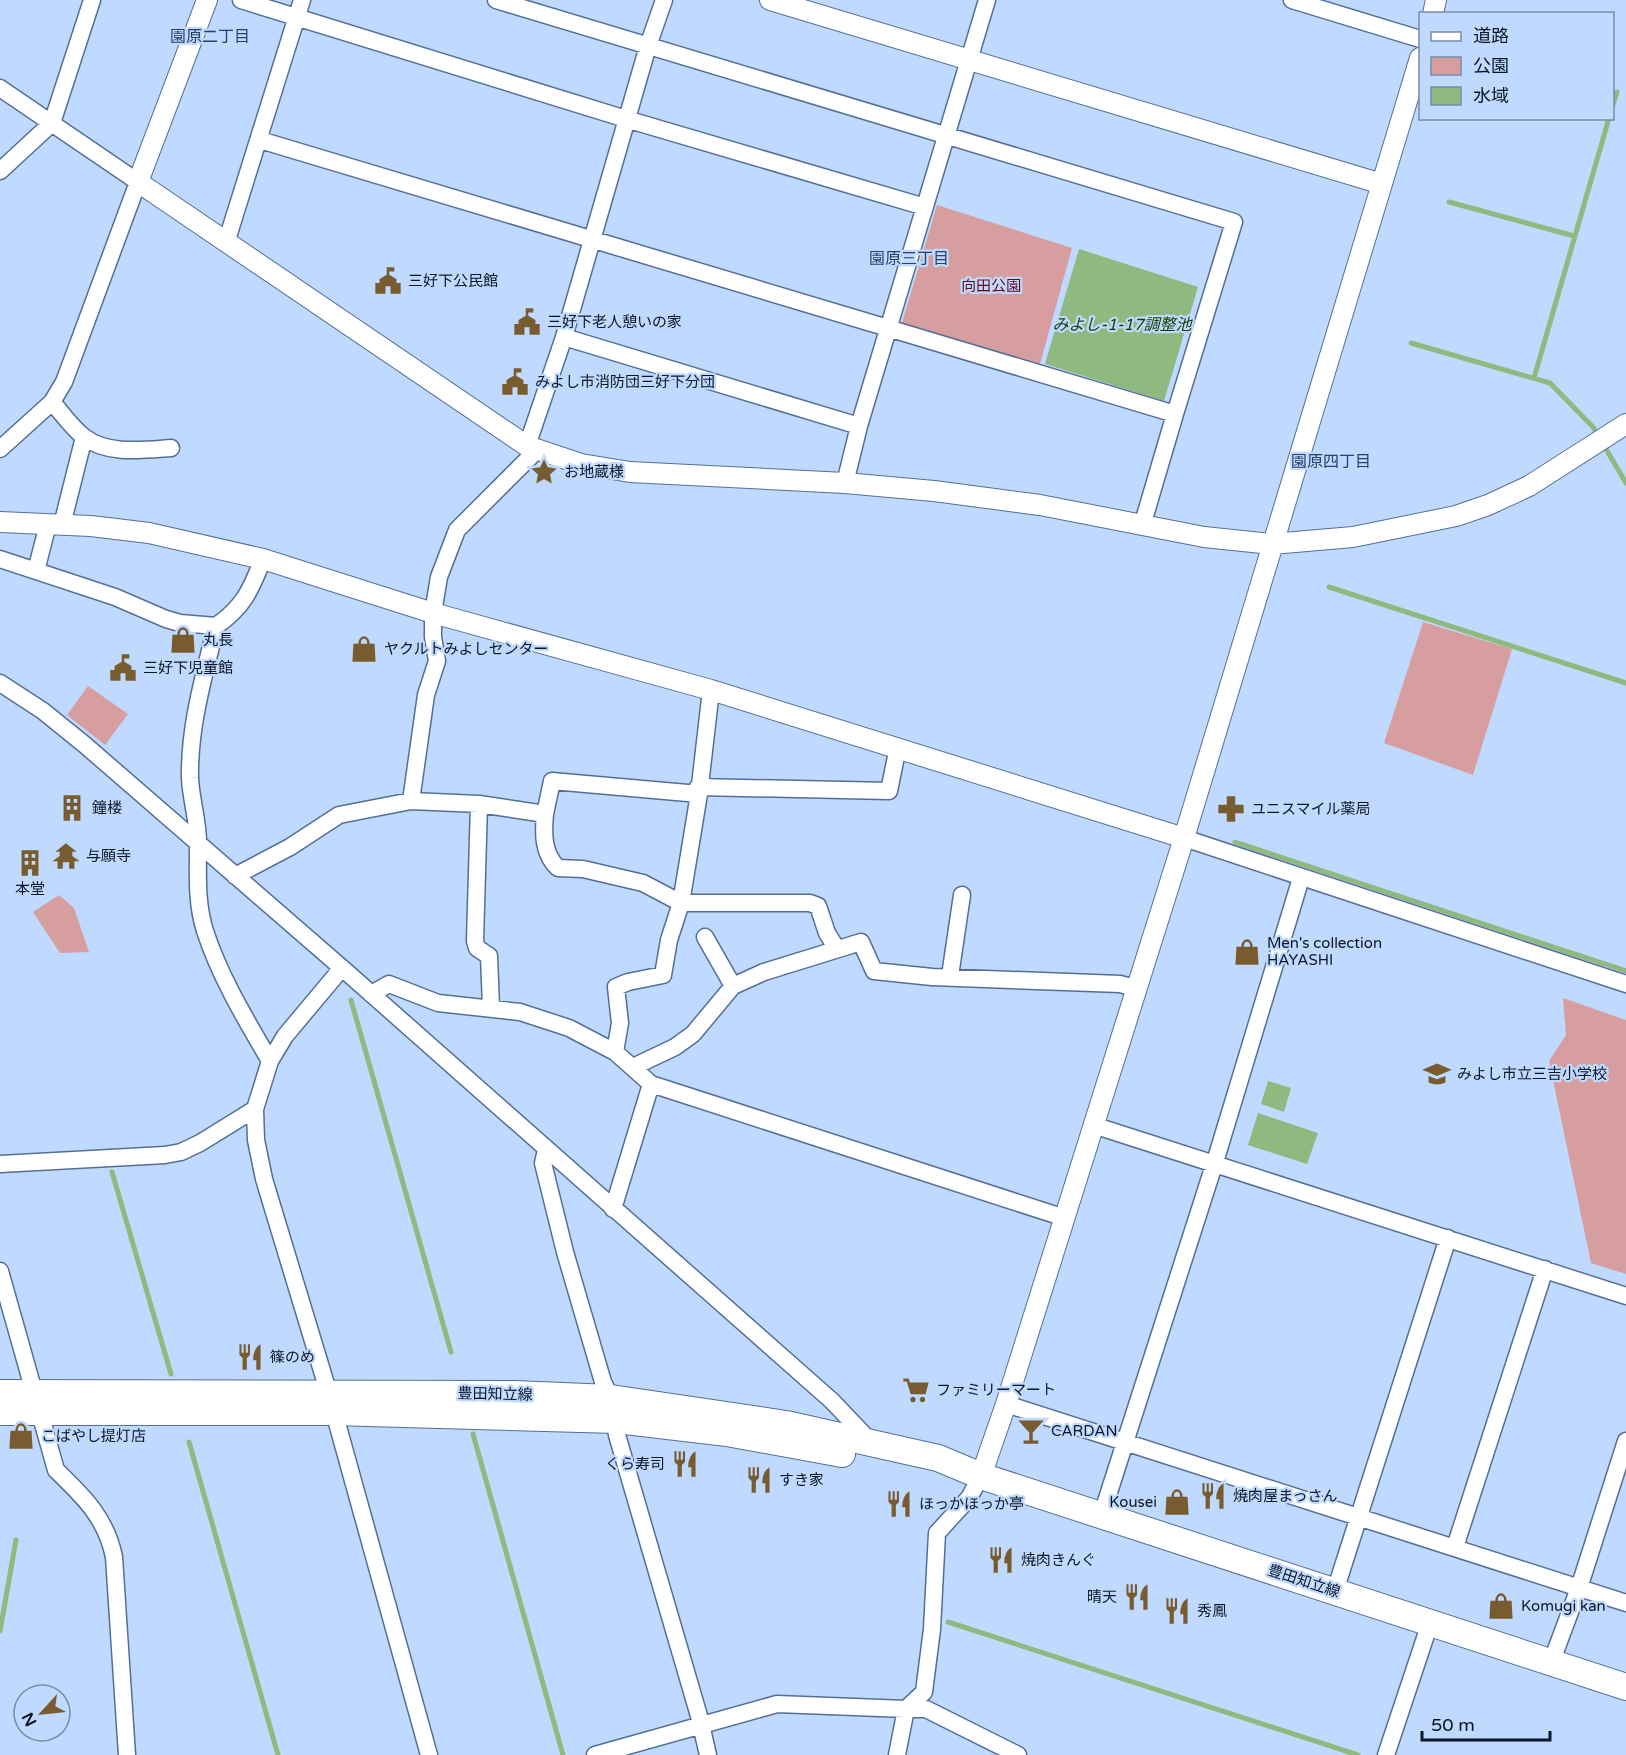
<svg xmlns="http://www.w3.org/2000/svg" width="1626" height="1755" viewBox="0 0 1626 1755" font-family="'Varela Round','Noto Sans JP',sans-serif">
<rect width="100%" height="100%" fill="#c0d9fe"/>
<path fill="#d69e9f" d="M 937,205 L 1072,248 L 1040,364 L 902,323 Z
M 1423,622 L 1512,649 L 1473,775 L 1384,743 Z
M 88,686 L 128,714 L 105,745 L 67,715 Z
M 59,895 L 74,908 L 89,952 L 60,953 L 33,912 Z
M 1563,998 L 1626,1020 L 1626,1274 L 1591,1263 L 1549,1061 L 1566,1035 Z"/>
<path fill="#8eb97f" d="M 1079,249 L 1198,287 L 1164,401 L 1045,364 Z
M 1268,1081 L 1291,1088 L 1284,1112 L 1261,1104 Z
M 1258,1113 L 1318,1133 L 1307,1164 L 1248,1145 Z"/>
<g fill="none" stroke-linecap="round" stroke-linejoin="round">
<path stroke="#8eb97f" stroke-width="5" d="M 1612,108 L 1617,92
M 1449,202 L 1574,236
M 1411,343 L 1550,383 L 1593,427 L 1626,483
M 1534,378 L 1609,118
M 1329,587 L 1626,683
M 1235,842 L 1626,971
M 351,1000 L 451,1352
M 112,1172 L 171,1374
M 473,1434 L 563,1755
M 189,1442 L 278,1755
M 948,1622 L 1358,1755
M 0,1631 L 16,1540"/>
<defs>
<path id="minor" d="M 241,0 L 626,119 L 925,207
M 496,0 L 1234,222 L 1175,414
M 1292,0 L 1420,39
M 0,88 L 138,182 L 64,382 L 52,402 L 0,449
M 260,140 L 1175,414 L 1142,526
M 0,171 L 52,123 L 92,0
M 226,243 L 302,0
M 564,337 L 859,426
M 52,402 C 62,413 72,428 84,437 C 107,455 143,450 171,448
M 527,446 L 564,337 L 648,46 L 664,0
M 845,483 L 859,426 L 987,0
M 62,525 L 84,437
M 0,559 L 115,597 L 166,619 L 180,623 L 216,626 C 204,676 189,726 190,778 C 191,801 199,823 198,846 C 198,875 196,902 205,931 C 220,977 246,1020 270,1061
M 36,571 L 48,524
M 216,626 C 244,607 251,589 263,559
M 0,683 L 43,711 L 85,745 L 342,968 L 832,1401 L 872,1443
M 698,787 L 889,791 L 898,747
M 411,801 L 426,695 L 437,661 L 433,637 L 433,613 L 439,577 L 457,530 L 538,449
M 479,804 L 475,941 L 477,948 L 489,956 L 491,1007
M 545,814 C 543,834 543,854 558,868 L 583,869 L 643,883 L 681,903 L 810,903 L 818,906 L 827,933 L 837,949
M 1184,838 L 1626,984
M 235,876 L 290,847 L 339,815 L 411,801 L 479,804 L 545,814 L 552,781 L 699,794
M 705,937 L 733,986
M 342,968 L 285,1036 L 270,1061 L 255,1109 L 256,1140 L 264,1179 L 329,1394 L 429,1755
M 950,976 L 962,895
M 371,994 L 389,984 L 438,1003 L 520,1012 L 569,1028 L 615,1052 L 651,1084 L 1065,1218
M 615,1052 L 620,1023 L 616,987 L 628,982 L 663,975 L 669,940 L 681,903 L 699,794 L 711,690
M 633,1067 L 675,1047 L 693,1034 L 733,986 L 764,972 L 861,942 L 874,971 L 932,977 L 1120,984 L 1135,988
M 1093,1125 L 1626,1296
M 546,1150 L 543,1163 L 565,1252 L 603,1382 L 611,1398 L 617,1435 L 699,1716 L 708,1755
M 0,1164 L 165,1155 L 181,1152 L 200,1143 L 255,1109
M 613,1209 L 651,1084
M 0,1271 L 56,1470 C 84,1497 106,1518 114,1557 L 127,1755
M 1006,1404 L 1626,1603
M 981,1476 L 969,1498 L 937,1533 L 932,1629 L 924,1692 L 906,1709 L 926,1709 L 1018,1755
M 1102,1514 L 1215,1162 L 1301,878
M 1455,1547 L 1545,1269
M 1335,1591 L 1448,1238
M 1551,1663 L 1579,1588 L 1626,1441
M 595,1755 L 777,1704 L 906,1709 L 897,1755
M 1386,1755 L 1430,1623"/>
<path id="tertiary" d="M 207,0 L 138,182 L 527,446 L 581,464 L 630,472 L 845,483 L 934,491 L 1040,505 L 1204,537 L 1272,544 L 1353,537 L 1456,516 L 1488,505 L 1529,486 L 1626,424
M 770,0 L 1382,184
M 1433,14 L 1436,0
M 0,522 L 91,526 L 149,533 L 263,559 L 433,613 L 711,690 L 1184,838
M 981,1476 L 1006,1404 L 1184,838 L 1420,58"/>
<path id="primary" d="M 0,1393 L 514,1394 L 611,1398 L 786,1424 L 938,1458 L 981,1476 L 1626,1687
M 0,1412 L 333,1412 L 617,1420 L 727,1433 L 842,1454"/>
</defs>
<use href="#minor" stroke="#536f98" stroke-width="19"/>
<use href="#tertiary" stroke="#536f98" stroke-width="22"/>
<use href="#primary" stroke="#536f98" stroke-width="28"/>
<use href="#minor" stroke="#fff" stroke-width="16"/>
<use href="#tertiary" stroke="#fff" stroke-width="20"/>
<use href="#primary" stroke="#fff" stroke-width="26"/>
</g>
<defs>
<symbol id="civic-bare" viewBox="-9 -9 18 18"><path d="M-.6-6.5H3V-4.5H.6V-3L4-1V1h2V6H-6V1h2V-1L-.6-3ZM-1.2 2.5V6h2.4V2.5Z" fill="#785c2f" stroke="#c0d9fe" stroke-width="2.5" paint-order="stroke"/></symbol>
<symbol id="sight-bare" viewBox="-9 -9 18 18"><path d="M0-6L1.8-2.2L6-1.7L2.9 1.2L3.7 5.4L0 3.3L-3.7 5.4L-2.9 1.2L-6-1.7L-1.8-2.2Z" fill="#785c2f" stroke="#c0d9fe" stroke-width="2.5" paint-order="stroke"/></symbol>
<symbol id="shop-bare" viewBox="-9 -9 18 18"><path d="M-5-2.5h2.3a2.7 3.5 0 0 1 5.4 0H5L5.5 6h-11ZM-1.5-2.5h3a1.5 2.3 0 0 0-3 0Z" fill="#785c2f" stroke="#c0d9fe" stroke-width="2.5" paint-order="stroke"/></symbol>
<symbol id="building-bare" viewBox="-9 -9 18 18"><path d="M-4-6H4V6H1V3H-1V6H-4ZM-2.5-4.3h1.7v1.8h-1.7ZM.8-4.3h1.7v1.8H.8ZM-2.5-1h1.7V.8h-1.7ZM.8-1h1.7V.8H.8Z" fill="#785c2f" stroke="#c0d9fe" stroke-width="2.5" paint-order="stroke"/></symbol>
<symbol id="pharmacy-bare" viewBox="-9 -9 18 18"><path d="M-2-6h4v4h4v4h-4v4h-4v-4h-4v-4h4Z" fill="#785c2f" stroke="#c0d9fe" stroke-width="2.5" paint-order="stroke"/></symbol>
<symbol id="temple-bare" viewBox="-9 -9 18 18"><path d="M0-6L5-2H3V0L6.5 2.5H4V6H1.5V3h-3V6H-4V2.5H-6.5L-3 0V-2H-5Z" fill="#785c2f" stroke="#c0d9fe" stroke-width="2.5" paint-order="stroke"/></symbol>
<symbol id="school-bare" viewBox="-9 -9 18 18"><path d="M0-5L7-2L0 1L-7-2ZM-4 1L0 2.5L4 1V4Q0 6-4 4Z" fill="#785c2f" stroke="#c0d9fe" stroke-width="2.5" paint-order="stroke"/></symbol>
<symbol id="restaurant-bare" viewBox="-9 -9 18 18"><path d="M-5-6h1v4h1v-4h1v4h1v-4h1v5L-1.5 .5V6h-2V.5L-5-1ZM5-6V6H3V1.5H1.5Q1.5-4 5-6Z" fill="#785c2f" stroke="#c0d9fe" stroke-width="2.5" paint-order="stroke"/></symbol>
<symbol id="supermarket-bare" viewBox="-9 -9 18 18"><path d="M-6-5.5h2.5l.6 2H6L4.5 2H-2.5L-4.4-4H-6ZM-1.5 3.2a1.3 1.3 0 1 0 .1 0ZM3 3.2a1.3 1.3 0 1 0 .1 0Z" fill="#785c2f" stroke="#c0d9fe" stroke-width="2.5" paint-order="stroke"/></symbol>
<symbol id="bar-bare" viewBox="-9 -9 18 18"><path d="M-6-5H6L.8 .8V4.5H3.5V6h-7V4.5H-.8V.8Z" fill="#785c2f" stroke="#c0d9fe" stroke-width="2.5" paint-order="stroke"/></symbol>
</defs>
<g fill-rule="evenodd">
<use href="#civic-bare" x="369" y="262" width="38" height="38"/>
<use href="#civic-bare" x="508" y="303" width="38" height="38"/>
<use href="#civic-bare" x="496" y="363" width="38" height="38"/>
<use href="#sight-bare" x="525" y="453" width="38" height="38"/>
<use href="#shop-bare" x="164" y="621" width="38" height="38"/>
<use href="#shop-bare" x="345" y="630" width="38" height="38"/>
<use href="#civic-bare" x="104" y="649" width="38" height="38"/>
<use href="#building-bare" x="53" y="789" width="38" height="38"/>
<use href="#pharmacy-bare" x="1212" y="790" width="38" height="38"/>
<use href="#temple-bare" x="47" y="837" width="38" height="38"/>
<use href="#building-bare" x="11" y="844" width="38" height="38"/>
<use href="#shop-bare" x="1228" y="933" width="38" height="38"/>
<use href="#school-bare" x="1418" y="1055" width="38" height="38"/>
<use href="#restaurant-bare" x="231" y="1338" width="38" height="38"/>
<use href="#supermarket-bare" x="897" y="1371" width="38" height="38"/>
<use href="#bar-bare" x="1012" y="1412" width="38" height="38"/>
<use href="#shop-bare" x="2" y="1417" width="38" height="38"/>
<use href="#restaurant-bare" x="666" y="1445" width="38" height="38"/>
<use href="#restaurant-bare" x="740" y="1461" width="38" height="38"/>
<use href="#restaurant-bare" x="1194" y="1477" width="38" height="38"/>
<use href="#shop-bare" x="1158" y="1483" width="38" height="38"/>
<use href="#restaurant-bare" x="880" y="1485" width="38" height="38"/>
<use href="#restaurant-bare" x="982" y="1541" width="38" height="38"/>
<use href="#restaurant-bare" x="1118" y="1578" width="38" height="38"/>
<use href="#shop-bare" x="1482" y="1587" width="38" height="38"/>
<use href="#restaurant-bare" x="1158" y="1592" width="38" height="38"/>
</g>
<g text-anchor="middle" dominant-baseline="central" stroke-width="4.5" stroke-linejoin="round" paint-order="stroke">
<g font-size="15" fill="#0b1626" stroke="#c0d9fe" text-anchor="start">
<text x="408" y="281">三好下公民館</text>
<text x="547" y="322">三好下老人憩いの家</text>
<text x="535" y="382">みよし市消防団三好下分団</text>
<text x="564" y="472">お地蔵様</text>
<text x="203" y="640">丸長</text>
<text x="384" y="649">ヤクルトみよしセンター</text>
<text x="143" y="668">三好下児童館</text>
<text x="92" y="808">鐘楼</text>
<text x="1251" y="809">ユニスマイル薬局</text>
<text x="86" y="856">与願寺</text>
<text x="30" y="889" text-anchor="middle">本堂</text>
<text x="1267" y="943">Men's collection<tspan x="1267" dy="17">HAYASHI</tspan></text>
<text x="1457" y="1074">みよし市立三吉小学校</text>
<text x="270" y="1357">篠のめ</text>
<text x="936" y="1390">ファミリーマート</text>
<text x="1051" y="1431">CARDAN</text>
<text x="41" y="1436">こばやし提灯店</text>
<text x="665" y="1464" text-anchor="end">くら寿司</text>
<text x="779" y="1480">すき家</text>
<text x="1233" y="1496">焼肉屋まっさん</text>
<text x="1157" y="1502" text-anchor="end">Kousei</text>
<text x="919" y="1504">ほっかほっか亭</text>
<text x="1021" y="1560">焼肉きんぐ</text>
<text x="1117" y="1597" text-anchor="end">晴天</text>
<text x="1521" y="1606">Komugi kan</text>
<text x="1197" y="1611">秀鳳</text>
</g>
<g font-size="15" fill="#64071b" stroke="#c0d9fe">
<text x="991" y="286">向田公園</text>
</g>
<g font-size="15" fill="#0b1626" stroke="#c0d9fe">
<text transform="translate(495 1394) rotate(1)">豊田知立線</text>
<text transform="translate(1304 1581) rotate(18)">豊田知立線</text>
</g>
<g font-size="16" fill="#274167" stroke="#c0d9fe">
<text x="210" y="37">園原二丁目</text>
<text x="909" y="259">園原三丁目</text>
<text x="1331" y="462">園原四丁目</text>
</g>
<g font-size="16" font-style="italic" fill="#143c00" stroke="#c0d9fe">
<text x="1122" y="325">みよし-1-17調整池</text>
</g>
</g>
<rect x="1419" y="12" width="195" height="108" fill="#c0d9fe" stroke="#788ba8" stroke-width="1.5"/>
<rect x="1431" y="32" width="30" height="9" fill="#ffffff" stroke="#788ba8" stroke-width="1.5"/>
<text x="1473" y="42" font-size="18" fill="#0b1626">道路</text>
<rect x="1431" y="57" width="30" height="18" fill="#d69e9f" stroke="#788ba8" stroke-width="1.5"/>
<text x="1473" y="72" font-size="18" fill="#0b1626">公園</text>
<rect x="1431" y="87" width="30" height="18" fill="#8eb97f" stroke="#788ba8" stroke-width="1.5"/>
<text x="1473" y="102" font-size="18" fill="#0b1626">水域</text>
<g transform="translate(42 1713) rotate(243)"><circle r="28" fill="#c0d9fe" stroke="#788ba8" stroke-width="1.5"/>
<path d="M0-4.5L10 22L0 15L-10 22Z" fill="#785c2f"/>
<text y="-9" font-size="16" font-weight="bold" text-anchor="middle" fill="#0b1626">N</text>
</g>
<path d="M1422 1731v9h128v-9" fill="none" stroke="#0b1626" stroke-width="3"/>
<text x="1431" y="1731" font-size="18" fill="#0b1626" stroke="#c0d9fe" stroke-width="4.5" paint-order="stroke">50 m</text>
</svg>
